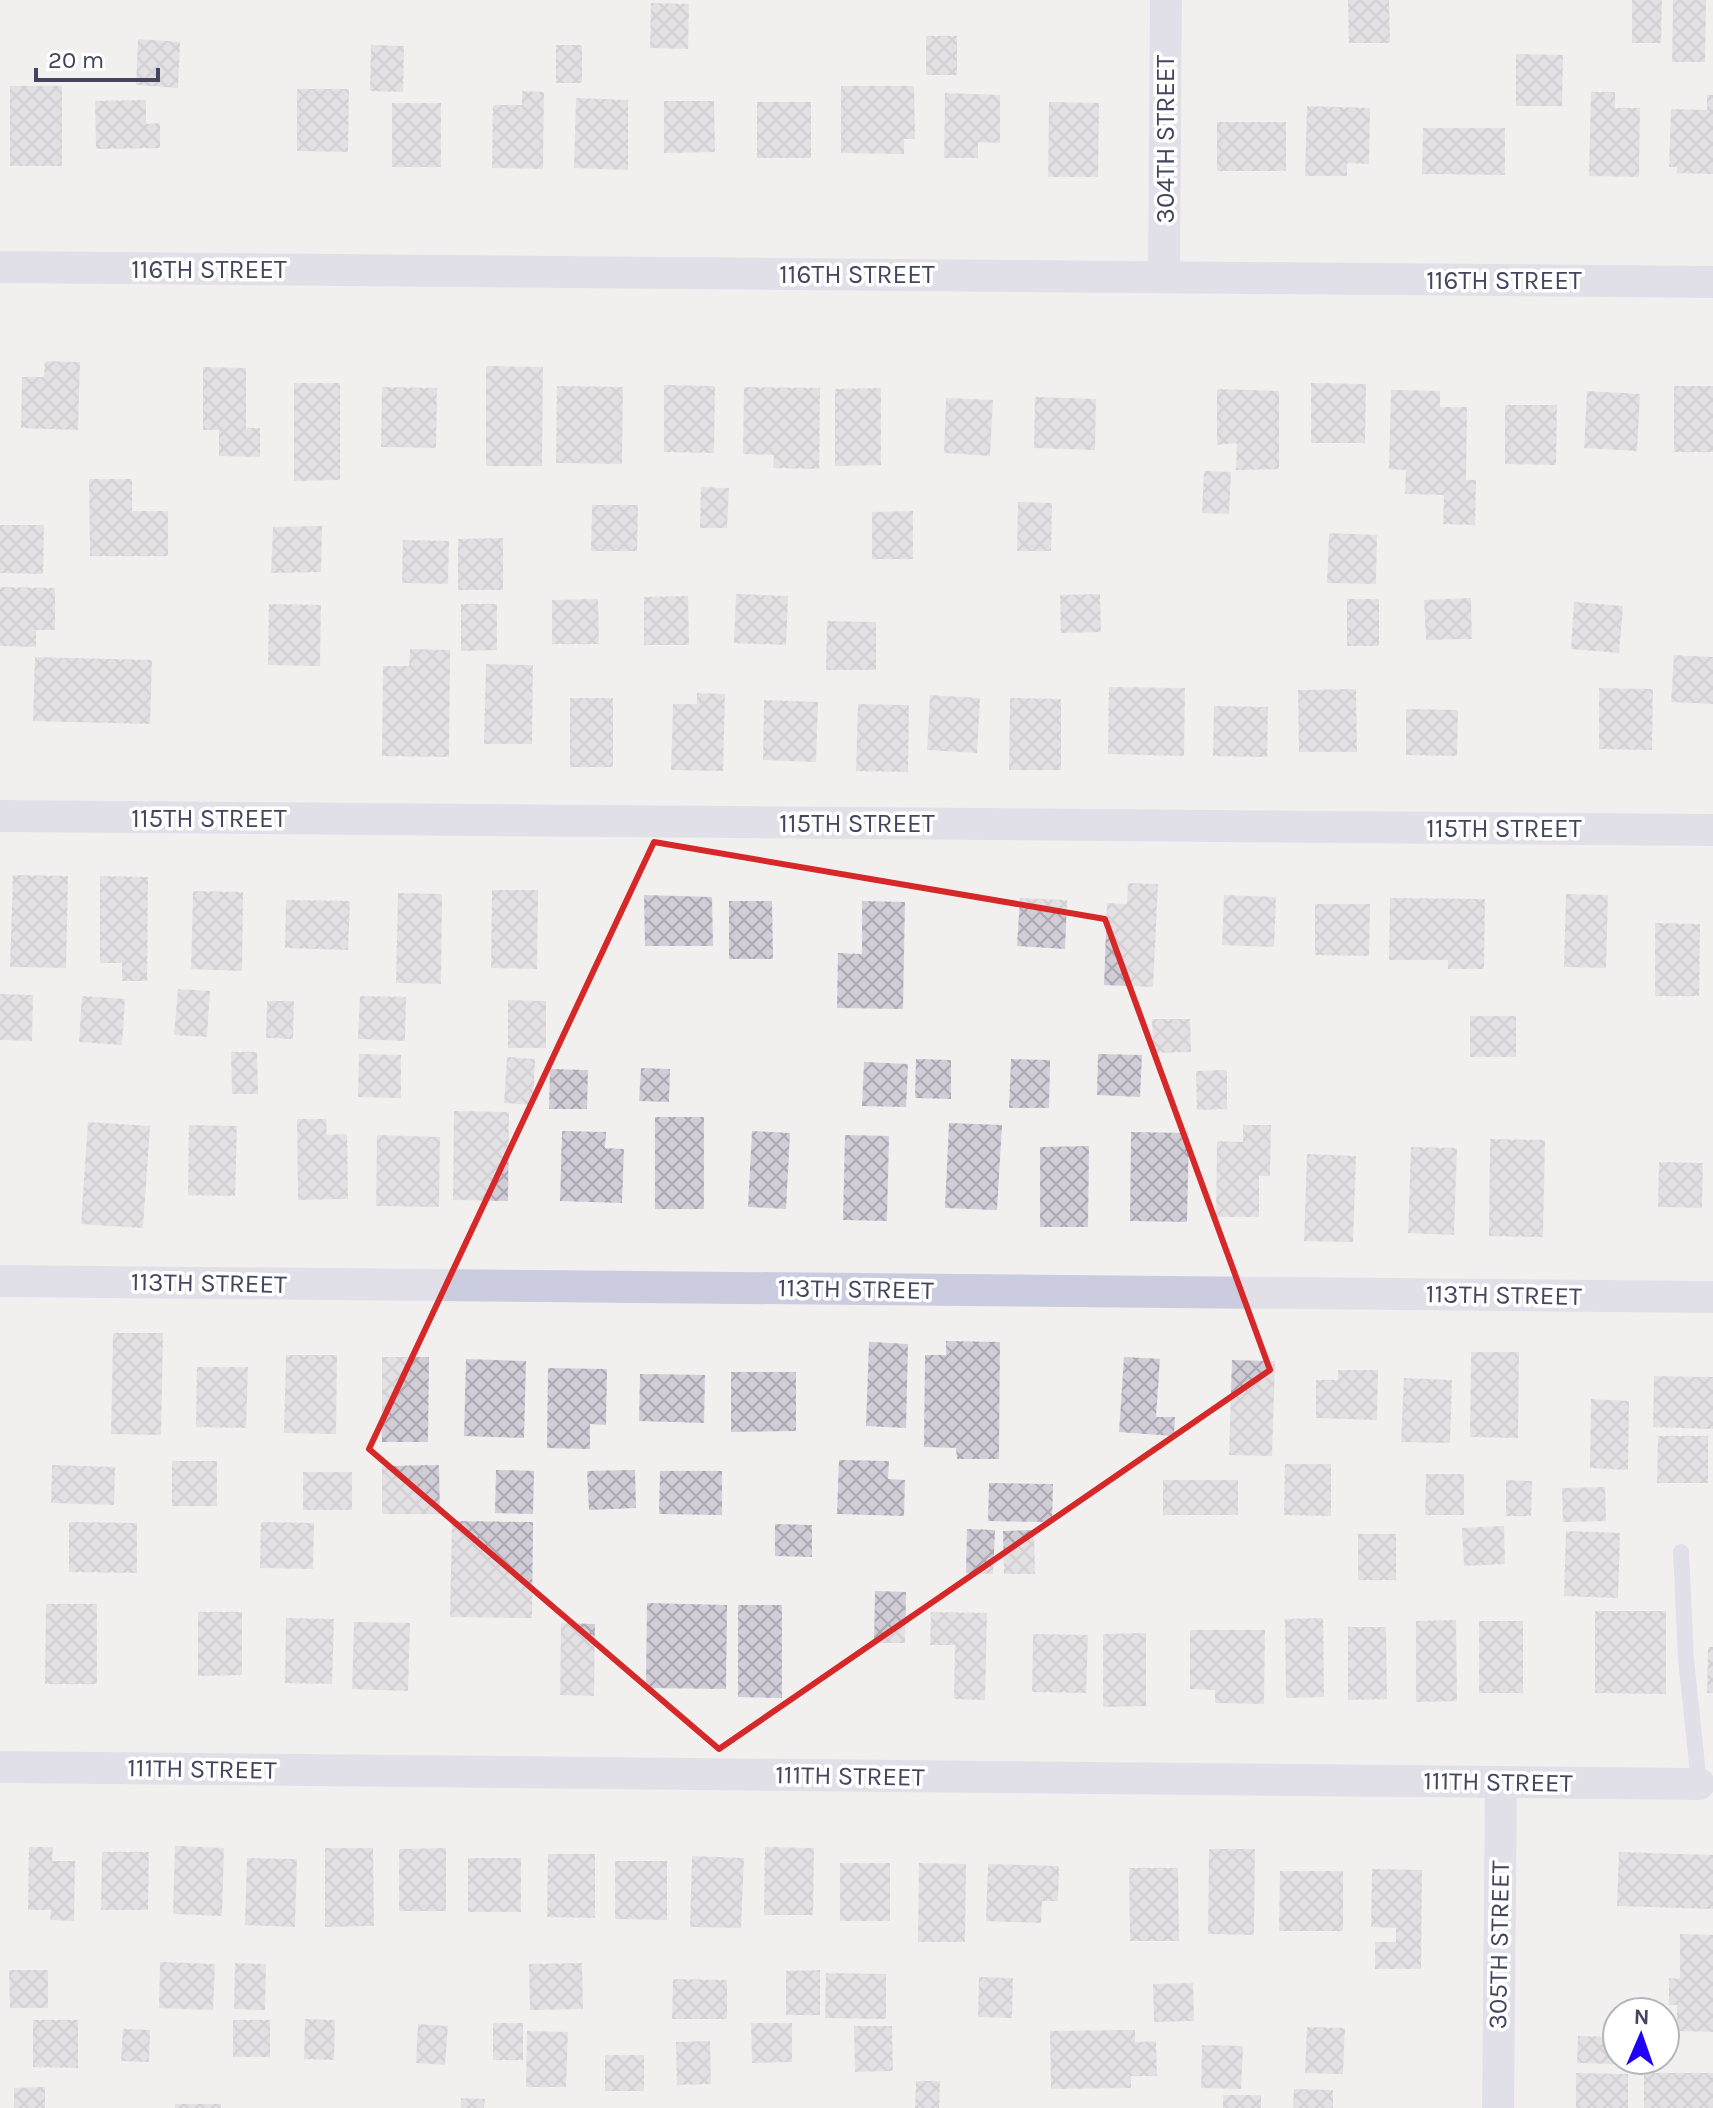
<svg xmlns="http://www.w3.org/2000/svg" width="1713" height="2108" viewBox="0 0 1713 2108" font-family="Karla,sans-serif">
<defs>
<pattern id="building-cross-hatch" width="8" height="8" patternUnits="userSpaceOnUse" patternTransform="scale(2)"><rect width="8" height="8" fill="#d0cdd7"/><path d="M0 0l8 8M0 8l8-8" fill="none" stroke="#aba8b2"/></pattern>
</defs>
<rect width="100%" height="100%" fill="#f2f0ef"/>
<path fill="url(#building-cross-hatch)" d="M 1348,0 L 1389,0 L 1390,43 L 1349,43 Z
M 1632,0 L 1662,0 L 1661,43 L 1632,43 Z
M 1673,0 L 1706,0 L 1705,62 L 1672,62 Z
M 651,3 L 689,4 L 688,49 L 650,48 Z
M 926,36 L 957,36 L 957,75 L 926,75 Z
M 138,39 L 180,42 L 178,88 L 136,85 Z
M 371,45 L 404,46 L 403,92 L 370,91 Z
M 556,45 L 582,45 L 582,83 L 556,83 Z
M 1516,54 L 1563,55 L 1562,106 L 1516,106 Z
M 10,86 L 62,86 L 62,166 L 10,166 Z
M 841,86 L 914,86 L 915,139 L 904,139 L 904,154 L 841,153 Z
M 297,89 L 349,89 L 348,152 L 297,151 Z
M 522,91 L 544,92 L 543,169 L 492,168 L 493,105 L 522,105 Z
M 1591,92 L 1615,92 L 1615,108 L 1640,108 L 1639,177 L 1589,176 Z
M 945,93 L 1000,95 L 1000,143 L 978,142 L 978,158 L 944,158 Z
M 1707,95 L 1713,95 L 1713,174 L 1677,173 L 1677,167 L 1669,167 L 1671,109 L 1707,110 Z
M 576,98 L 628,100 L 628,170 L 574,168 Z
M 146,100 L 146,124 L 160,123 L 160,148 L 96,149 L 95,101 Z
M 664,101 L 714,101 L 715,152 L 664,153 Z
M 757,102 L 811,102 L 811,158 L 757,158 Z
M 1049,102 L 1099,103 L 1098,177 L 1048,177 Z
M 392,103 L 441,103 L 441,167 L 392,167 Z
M 1307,106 L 1370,108 L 1369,164 L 1347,163 L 1347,176 L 1305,176 Z
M 1217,122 L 1286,122 L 1286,171 L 1217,171 Z
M 1423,128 L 1505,128 L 1505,175 L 1422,174 Z
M 45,361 L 80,362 L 78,430 L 21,428 L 22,377 L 44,377 Z
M 486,366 L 543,367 L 542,466 L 486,466 Z
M 203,367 L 246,368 L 246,428 L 260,428 L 260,457 L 219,456 L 219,430 L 203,430 Z
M 294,383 L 340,383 L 340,480 L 294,481 Z
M 1311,383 L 1366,384 L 1365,443 L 1311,443 Z
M 664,385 L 715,386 L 714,453 L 664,452 Z
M 557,386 L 623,387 L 622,464 L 556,463 Z
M 1674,386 L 1713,386 L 1713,452 L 1674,452 Z
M 382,387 L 437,388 L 436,448 L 381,447 Z
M 744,387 L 820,388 L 819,469 L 773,468 L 774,455 L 743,454 Z
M 881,388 L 881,465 L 835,466 L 835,389 Z
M 1217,389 L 1279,391 L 1279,469 L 1236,470 L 1237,443 L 1217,445 Z
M 1391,390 L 1440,391 L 1440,407 L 1467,407 L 1466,480 L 1476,480 L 1475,525 L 1443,524 L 1444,495 L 1405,494 L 1406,470 L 1389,469 Z
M 1587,391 L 1640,394 L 1637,451 L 1584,448 Z
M 1035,397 L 1096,399 L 1095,450 L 1034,448 Z
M 946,398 L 993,400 L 990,456 L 944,453 Z
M 1505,405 L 1557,405 L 1556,465 L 1505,464 Z
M 1204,471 L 1231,472 L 1229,514 L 1202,513 Z
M 89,479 L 132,479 L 132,511 L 168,511 L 168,556 L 90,556 Z
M 701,487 L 729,488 L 727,528 L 700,528 Z
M 1018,502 L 1052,503 L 1051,551 L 1017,551 Z
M 592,505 L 638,505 L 637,551 L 591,551 Z
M 913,511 L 913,559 L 872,559 L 872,512 Z
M 0,525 L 44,525 L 43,574 L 0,573 Z
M 322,526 L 321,572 L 271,573 L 273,527 Z
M 1329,533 L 1377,535 L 1376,584 L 1327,583 Z
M 503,538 L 503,590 L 458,590 L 458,539 Z
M 403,540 L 449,541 L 448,584 L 402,583 Z
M 0,587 L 55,588 L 55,630 L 36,630 L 36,647 L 0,646 Z
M 736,594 L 788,596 L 786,645 L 734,643 Z
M 1100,594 L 1101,632 L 1061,633 L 1060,595 Z
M 688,596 L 689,645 L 644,645 L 644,597 Z
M 1471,598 L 1472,639 L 1426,640 L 1424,600 Z
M 598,599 L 599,644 L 552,644 L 552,600 Z
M 1347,599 L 1379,599 L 1379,646 L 1347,646 Z
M 1574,602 L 1623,606 L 1619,653 L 1571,649 Z
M 269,604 L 321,605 L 320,666 L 268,665 Z
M 461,604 L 497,604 L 497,650 L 461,651 Z
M 827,621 L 876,622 L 876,670 L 826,670 Z
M 410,649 L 450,650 L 449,757 L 382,756 L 383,666 L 409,666 Z
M 1674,655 L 1713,657 L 1713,704 L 1671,702 Z
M 35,657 L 152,660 L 150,724 L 33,721 Z
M 486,664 L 533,665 L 532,744 L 484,744 Z
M 1109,687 L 1185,688 L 1184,756 L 1108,754 Z
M 1599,688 L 1653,689 L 1652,750 L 1599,749 Z
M 1356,689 L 1357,752 L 1299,752 L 1298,690 Z
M 697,693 L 725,694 L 723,771 L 671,770 L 673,704 L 697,704 Z
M 930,695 L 980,698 L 977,753 L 927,750 Z
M 570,698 L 613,698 L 613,767 L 570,767 Z
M 1010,698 L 1061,699 L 1061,770 L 1009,770 Z
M 764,700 L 818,702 L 816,762 L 763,760 Z
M 858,704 L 909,705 L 908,772 L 856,771 Z
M 1214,706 L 1268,707 L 1267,757 L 1213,756 Z
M 1406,709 L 1458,710 L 1457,756 L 1406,755 Z
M 13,875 L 68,876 L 66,968 L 10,967 Z
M 100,876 L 148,877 L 147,981 L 122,981 L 122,963 L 100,963 Z
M 1128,883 L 1158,884 L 1153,987 L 1104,985 L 1107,903 L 1127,904 Z
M 492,890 L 538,890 L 537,969 L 491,968 Z
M 193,891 L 243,892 L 242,971 L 191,969 Z
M 398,893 L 442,894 L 441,984 L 396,983 Z
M 1566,894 L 1608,895 L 1606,968 L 1564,967 Z
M 644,895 L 712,897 L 713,946 L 645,946 Z
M 1224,895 L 1276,897 L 1274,947 L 1222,945 Z
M 1020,898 L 1067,900 L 1065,949 L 1017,946 Z
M 1390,898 L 1485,899 L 1484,969 L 1448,969 L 1448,960 L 1389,960 Z
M 286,900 L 350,901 L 348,950 L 285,948 Z
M 729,901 L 772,901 L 773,959 L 729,959 Z
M 862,901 L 905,902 L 903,1009 L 837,1008 L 838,953 L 862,954 Z
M 1315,904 L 1370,904 L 1369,956 L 1315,955 Z
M 1655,923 L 1700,924 L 1699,996 L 1655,996 Z
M 178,989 L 210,991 L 207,1037 L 174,1035 Z
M 0,994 L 33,995 L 32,1041 L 0,1040 Z
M 82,996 L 125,999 L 122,1045 L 79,1042 Z
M 360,996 L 406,997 L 405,1041 L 358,1039 Z
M 508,1000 L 546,1001 L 546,1048 L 508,1048 Z
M 267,1001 L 294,1001 L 293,1039 L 266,1038 Z
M 1470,1016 L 1516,1016 L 1516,1057 L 1470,1057 Z
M 1152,1019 L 1190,1019 L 1191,1052 L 1153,1053 Z
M 231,1052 L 257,1052 L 258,1094 L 232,1094 Z
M 359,1054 L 401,1055 L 401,1098 L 358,1097 Z
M 1098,1054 L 1142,1055 L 1140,1097 L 1097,1095 Z
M 507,1057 L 535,1059 L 533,1105 L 504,1103 Z
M 916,1059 L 951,1060 L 951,1099 L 915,1098 Z
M 1011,1059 L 1050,1060 L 1049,1108 L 1009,1108 Z
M 864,1062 L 908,1064 L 906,1107 L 862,1106 Z
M 641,1068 L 670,1069 L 669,1102 L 639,1101 Z
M 550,1069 L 588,1070 L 587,1109 L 549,1109 Z
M 1227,1070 L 1227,1109 L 1197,1110 L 1196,1071 Z
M 454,1111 L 509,1112 L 508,1201 L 453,1200 Z
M 655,1117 L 704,1117 L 704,1209 L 655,1209 Z
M 297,1119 L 326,1119 L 327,1135 L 347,1134 L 348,1199 L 298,1200 Z
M 88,1122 L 150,1126 L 143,1228 L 81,1224 Z
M 949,1123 L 1002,1125 L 997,1210 L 945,1208 Z
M 189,1125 L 237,1126 L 235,1196 L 188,1195 Z
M 1243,1125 L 1271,1125 L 1270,1176 L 1259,1176 L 1259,1217 L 1216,1217 L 1217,1141 L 1243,1142 Z
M 562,1131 L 606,1132 L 605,1148 L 624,1149 L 622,1203 L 560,1201 Z
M 752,1131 L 790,1133 L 786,1209 L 748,1207 Z
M 1131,1132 L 1189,1133 L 1187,1222 L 1130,1221 Z
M 377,1135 L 440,1137 L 439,1207 L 376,1206 Z
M 845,1135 L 889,1136 L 887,1221 L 843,1220 Z
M 1490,1139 L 1545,1140 L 1543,1237 L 1489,1236 Z
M 1089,1146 L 1088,1227 L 1040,1227 L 1040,1147 Z
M 1411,1147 L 1457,1148 L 1454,1235 L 1408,1233 Z
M 1307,1154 L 1356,1156 L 1353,1242 L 1304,1241 Z
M 1659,1162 L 1703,1163 L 1702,1208 L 1658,1207 Z
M 113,1333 L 163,1333 L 161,1435 L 111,1434 Z
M 946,1341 L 1000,1342 L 999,1459 L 957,1459 L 956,1448 L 924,1447 L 925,1355 L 946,1355 Z
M 869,1342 L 908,1344 L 906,1428 L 866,1426 Z
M 1471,1352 L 1519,1352 L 1518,1438 L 1470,1437 Z
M 286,1355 L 337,1355 L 336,1434 L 284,1433 Z
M 382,1357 L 429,1357 L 428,1442 L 382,1442 Z
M 1124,1357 L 1160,1359 L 1156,1417 L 1175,1417 L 1174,1436 L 1119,1432 Z
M 466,1359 L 526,1361 L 524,1438 L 464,1436 Z
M 1232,1360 L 1275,1361 L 1272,1456 L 1229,1455 Z
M 197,1367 L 248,1367 L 246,1428 L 196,1427 Z
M 548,1368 L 607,1369 L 606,1425 L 590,1424 L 590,1449 L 547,1448 Z
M 1338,1370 L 1378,1370 L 1377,1420 L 1316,1418 L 1316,1380 L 1338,1380 Z
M 731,1372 L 796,1372 L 796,1431 L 731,1432 Z
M 640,1374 L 705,1375 L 704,1423 L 639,1421 Z
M 1654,1376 L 1713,1377 L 1713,1429 L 1653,1427 Z
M 1404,1378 L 1452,1380 L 1450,1443 L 1401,1442 Z
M 1591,1399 L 1629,1401 L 1628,1470 L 1590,1468 Z
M 1658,1436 L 1708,1436 L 1708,1483 L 1657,1483 Z
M 839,1460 L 889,1461 L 888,1479 L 905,1480 L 904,1516 L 837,1514 Z
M 172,1461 L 217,1461 L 217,1506 L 172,1506 Z
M 1285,1464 L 1331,1464 L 1331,1516 L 1284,1515 Z
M 52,1465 L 115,1467 L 114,1505 L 51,1503 Z
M 439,1465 L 440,1514 L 382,1514 L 382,1466 Z
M 496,1470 L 534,1471 L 533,1514 L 495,1513 Z
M 635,1470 L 636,1508 L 589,1510 L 587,1471 Z
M 660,1471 L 722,1471 L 722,1515 L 659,1514 Z
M 303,1472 L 352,1472 L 352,1510 L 303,1510 Z
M 1426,1474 L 1464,1474 L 1464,1515 L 1425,1515 Z
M 1163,1480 L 1238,1480 L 1238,1515 L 1163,1515 Z
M 1506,1480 L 1532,1481 L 1531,1516 L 1506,1516 Z
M 989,1483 L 1053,1484 L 1052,1522 L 988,1521 Z
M 1605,1487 L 1606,1521 L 1563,1522 L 1562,1488 Z
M 452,1521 L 533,1522 L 532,1618 L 450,1617 Z
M 69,1522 L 137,1523 L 137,1573 L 69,1572 Z
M 261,1522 L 314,1523 L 313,1569 L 260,1568 Z
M 775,1524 L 812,1525 L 812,1557 L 775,1556 Z
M 1504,1526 L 1505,1564 L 1464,1566 L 1462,1528 Z
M 967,1529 L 995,1530 L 993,1574 L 966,1573 Z
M 1034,1530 L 1035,1574 L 1004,1574 L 1003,1531 Z
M 1566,1531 L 1620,1533 L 1618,1598 L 1564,1596 Z
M 1358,1534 L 1396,1534 L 1396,1580 L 1358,1580 Z
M 875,1591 L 906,1592 L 905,1643 L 874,1643 Z
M 647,1603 L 727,1605 L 726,1689 L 646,1688 Z
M 46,1604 L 97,1604 L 97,1684 L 45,1684 Z
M 738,1605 L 782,1605 L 782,1698 L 738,1697 Z
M 1595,1611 L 1666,1611 L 1666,1694 L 1595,1693 Z
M 198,1612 L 242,1612 L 242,1675 L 198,1676 Z
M 931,1612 L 987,1613 L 985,1700 L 954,1699 L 955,1645 L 930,1645 Z
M 286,1618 L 334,1619 L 332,1684 L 285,1683 Z
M 1323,1618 L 1324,1697 L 1286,1698 L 1285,1619 Z
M 1456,1620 L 1457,1701 L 1416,1702 L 1416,1621 Z
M 1479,1621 L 1523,1621 L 1523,1693 L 1479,1693 Z
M 354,1622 L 410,1623 L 408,1691 L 352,1689 Z
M 561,1623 L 595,1624 L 594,1696 L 560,1695 Z
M 1348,1627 L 1386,1627 L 1387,1699 L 1348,1700 Z
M 1190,1630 L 1265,1630 L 1264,1704 L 1215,1703 L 1215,1690 L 1190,1689 Z
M 1146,1633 L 1146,1706 L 1103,1707 L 1103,1634 Z
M 1033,1634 L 1088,1635 L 1086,1693 L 1032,1692 Z
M 1708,1647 L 1713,1647 L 1713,1693 L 1707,1693 Z
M 175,1846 L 224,1848 L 222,1916 L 173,1914 Z
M 29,1847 L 53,1847 L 52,1861 L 75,1861 L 74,1921 L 50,1920 L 51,1910 L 28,1910 Z
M 765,1847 L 814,1848 L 813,1915 L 764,1915 Z
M 325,1848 L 373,1848 L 374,1926 L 325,1927 Z
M 446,1848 L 446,1911 L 399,1911 L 399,1849 Z
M 1209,1849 L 1255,1849 L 1254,1935 L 1208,1934 Z
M 102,1852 L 149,1852 L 148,1910 L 101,1910 Z
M 1619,1852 L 1713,1855 L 1713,1909 L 1617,1906 Z
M 548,1854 L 595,1854 L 595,1918 L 547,1917 Z
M 692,1856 L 744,1858 L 741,1928 L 690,1927 Z
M 247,1858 L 297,1859 L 295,1927 L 245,1925 Z
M 468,1858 L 521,1858 L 521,1912 L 468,1912 Z
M 615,1861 L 667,1861 L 667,1920 L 615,1919 Z
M 840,1863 L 890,1863 L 890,1921 L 840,1921 Z
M 919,1863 L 966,1864 L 965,1942 L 918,1942 Z
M 988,1864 L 1059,1866 L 1058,1901 L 1042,1901 L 1041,1923 L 986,1921 Z
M 1129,1868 L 1178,1868 L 1179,1941 L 1130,1941 Z
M 1372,1869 L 1422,1870 L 1421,1969 L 1375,1969 L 1375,1942 L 1396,1942 L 1396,1928 L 1371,1927 Z
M 1280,1871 L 1343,1871 L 1343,1931 L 1279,1931 Z
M 1680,1934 L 1713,1935 L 1713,2032 L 1677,2031 L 1677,2005 L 1669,2005 L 1669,1978 L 1680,1979 Z
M 160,1962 L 215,1964 L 213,2010 L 159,2008 Z
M 235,1963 L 266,1964 L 265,2010 L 234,2009 Z
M 582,1963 L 583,2009 L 530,2010 L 529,1964 Z
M 9,1970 L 48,1970 L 48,2008 L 10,2008 Z
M 820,1970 L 820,2015 L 786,2015 L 786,1971 Z
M 826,1973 L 886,1974 L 886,2019 L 825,2018 Z
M 979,1977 L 1013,1978 L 1012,2018 L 978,2017 Z
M 673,1979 L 727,1980 L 727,2019 L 672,2019 Z
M 1193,1983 L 1194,2021 L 1154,2022 L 1153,1984 Z
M 305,2019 L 335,2020 L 334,2060 L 304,2059 Z
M 33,2020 L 78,2020 L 78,2068 L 33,2067 Z
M 233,2020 L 270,2020 L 270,2057 L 233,2057 Z
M 493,2023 L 523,2023 L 523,2060 L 493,2060 Z
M 751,2023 L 792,2023 L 792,2062 L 752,2063 Z
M 418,2024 L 448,2026 L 445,2065 L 416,2063 Z
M 854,2026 L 892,2026 L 893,2071 L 855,2072 Z
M 1307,2027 L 1345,2028 L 1343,2074 L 1305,2073 Z
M 123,2029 L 150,2030 L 149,2062 L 121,2061 Z
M 1135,2030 L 1135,2042 L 1156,2041 L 1157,2076 L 1131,2076 L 1131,2088 L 1051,2089 L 1050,2031 Z
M 527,2031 L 568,2032 L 566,2087 L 526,2087 Z
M 1578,2036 L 1617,2037 L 1617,2060 L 1637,2060 L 1637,2065 L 1577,2063 Z
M 710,2041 L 711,2084 L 677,2085 L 676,2042 Z
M 1202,2045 L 1243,2046 L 1241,2089 L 1201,2088 Z
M 605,2055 L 644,2055 L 644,2091 L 605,2091 Z
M 1576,2073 L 1628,2074 L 1628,2108 L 1576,2108 Z
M 1644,2073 L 1713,2073 L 1713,2108 L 1644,2108 Z
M 916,2081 L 940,2081 L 939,2108 L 915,2108 Z
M 45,2087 L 45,2108 L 14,2108 L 14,2088 Z
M 1294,2089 L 1333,2090 L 1333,2108 L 1293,2108 Z
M 1223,2095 L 1261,2095 L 1261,2108 L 1223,2108 Z
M 461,2098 L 485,2099 L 484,2108 L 461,2108 Z
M 175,2104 L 221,2104 L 221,2108 L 175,2108 Z"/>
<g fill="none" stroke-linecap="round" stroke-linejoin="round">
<path stroke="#cccce1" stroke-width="16" d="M 1681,1552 L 1686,1659 L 1699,1784"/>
<path stroke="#cccce1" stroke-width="32" d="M 0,267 L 1713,282
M 1164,277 L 1166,0
M 0,816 L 1713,830
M 0,1281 L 1713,1297
M 0,1767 L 1699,1784
M 1498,2108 L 1501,1782"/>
</g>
<path d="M0 0H1713V2108H0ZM 654,842 L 1105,919 L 1270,1370 L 719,1749 L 369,1449 Z" fill="#f2f0ef" fill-opacity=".55" fill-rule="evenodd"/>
<path fill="none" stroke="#d62828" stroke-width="6" stroke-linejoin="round" d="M 654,842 L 1105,919 L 1270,1370 L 719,1749 L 369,1449 Z"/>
<g text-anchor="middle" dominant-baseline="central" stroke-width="7" stroke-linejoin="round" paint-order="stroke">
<g font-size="26" fill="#45455f" stroke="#fff">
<text transform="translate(1165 139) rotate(-90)">304TH STREET</text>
<text x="209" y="269">116TH STREET</text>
<text x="857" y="274">116TH STREET</text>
<text x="1504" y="280">116TH STREET</text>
<text x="209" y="818">115TH STREET</text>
<text x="857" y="823">115TH STREET</text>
<text x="1504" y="828">115TH STREET</text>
<text transform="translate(209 1283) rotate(1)">113TH STREET</text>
<text transform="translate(856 1289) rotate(1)">113TH STREET</text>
<text transform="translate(1504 1295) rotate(1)">113TH STREET</text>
<text transform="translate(202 1769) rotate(1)">111TH STREET</text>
<text transform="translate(850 1776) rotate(1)">111TH STREET</text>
<text transform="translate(1498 1782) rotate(1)">111TH STREET</text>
<text transform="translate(1499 1945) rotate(-89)">305TH STREET</text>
</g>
</g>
<g transform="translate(1641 2036) rotate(2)"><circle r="38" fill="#ffffff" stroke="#b5b5bf" stroke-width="2"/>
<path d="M0-6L14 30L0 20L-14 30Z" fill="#2003f7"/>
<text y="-12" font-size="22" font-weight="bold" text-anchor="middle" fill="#45455f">N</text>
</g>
<path d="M36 68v12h122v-12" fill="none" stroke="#45455f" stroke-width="4"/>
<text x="48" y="68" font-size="24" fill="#45455f" stroke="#ffffff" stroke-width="6" paint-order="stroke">20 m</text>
</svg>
